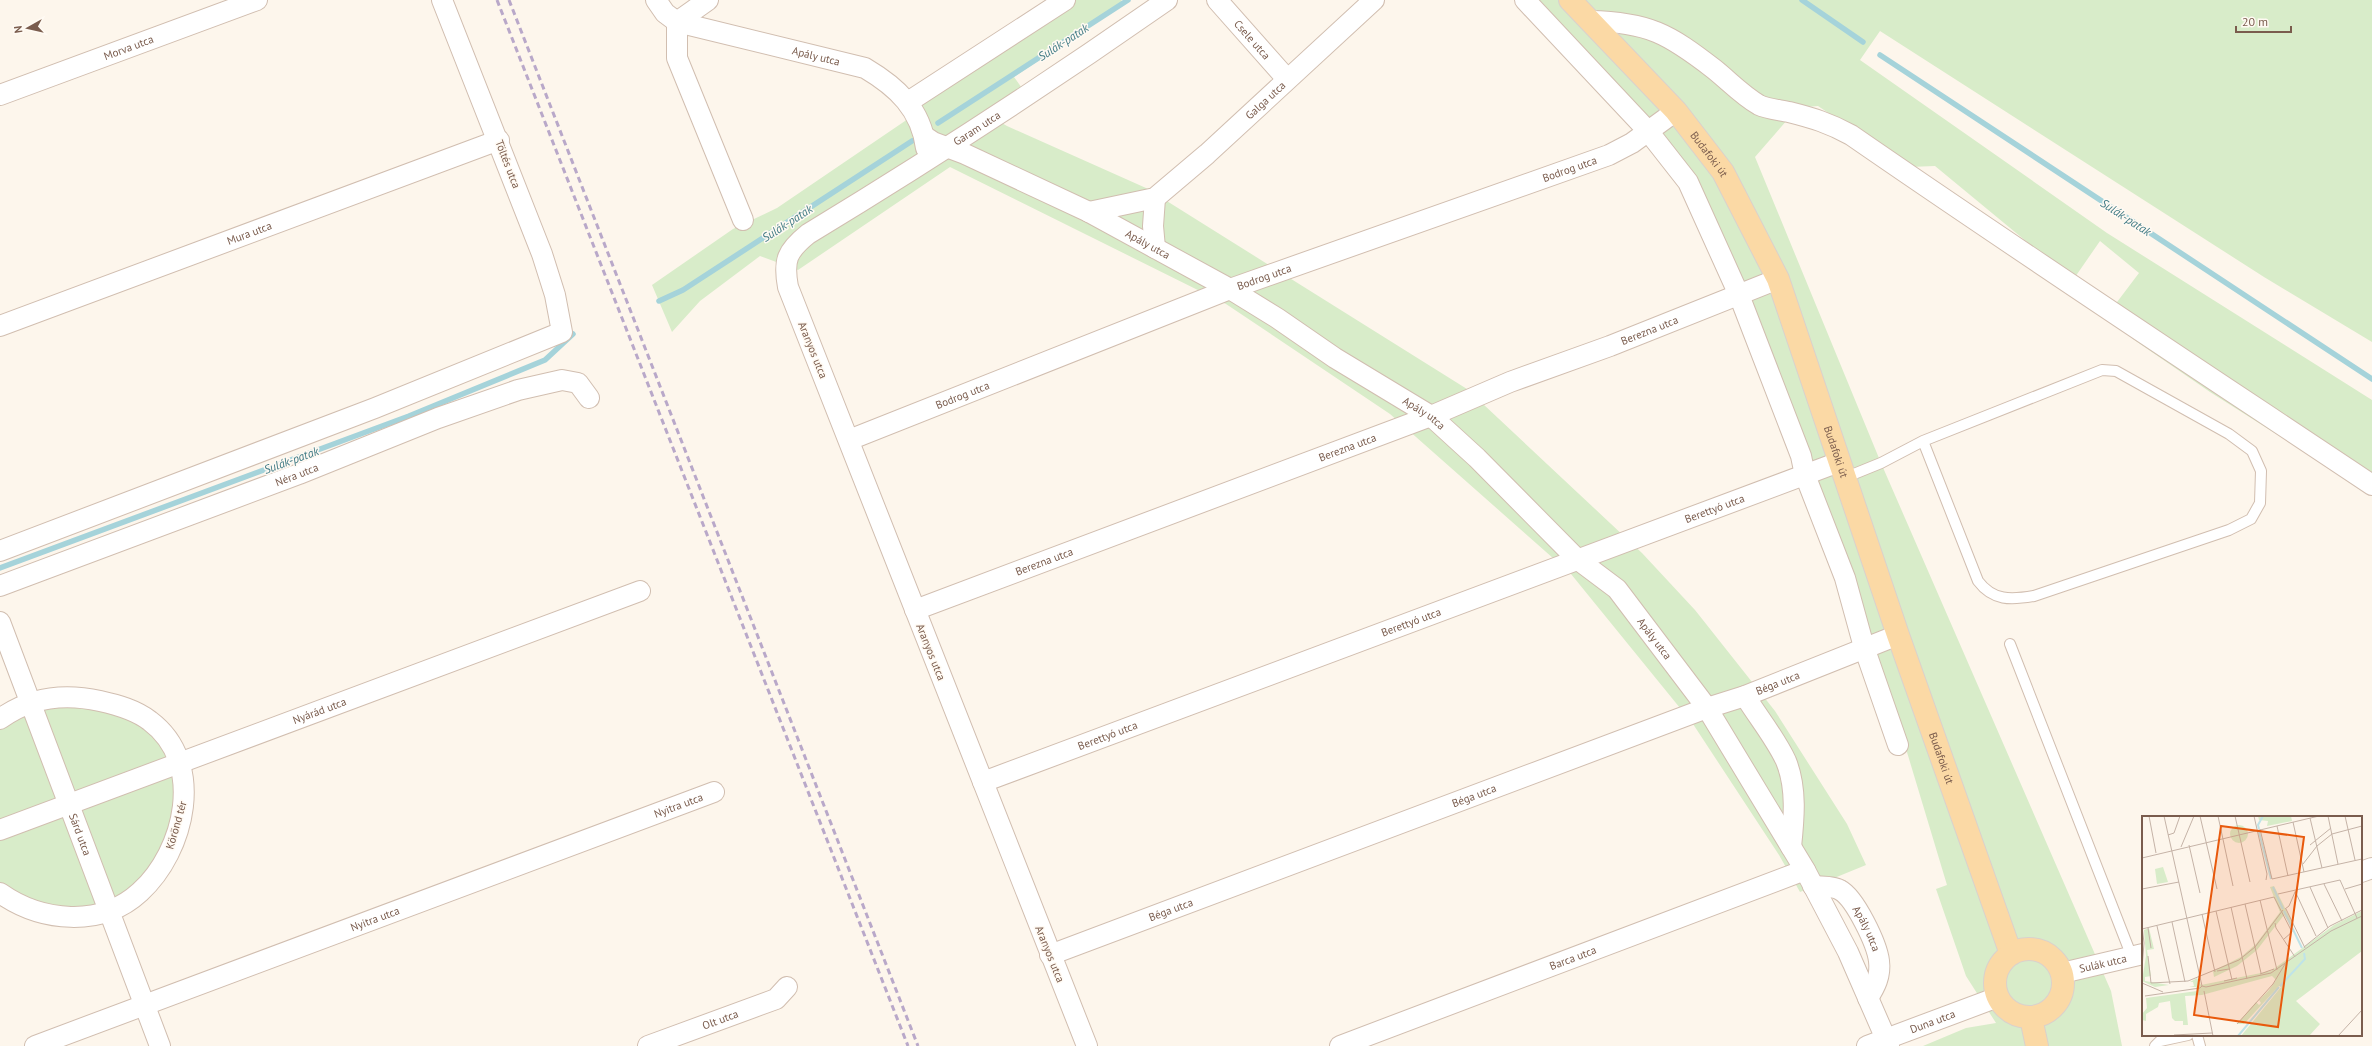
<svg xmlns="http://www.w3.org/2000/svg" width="2372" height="1046" viewBox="0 0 2372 1046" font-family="'PT Sans',sans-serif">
<rect width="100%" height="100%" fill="#fdf6ec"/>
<path fill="#d8ecc9" d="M 1075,0 L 1121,0 L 1124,3 L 1014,77 L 1024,91 L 986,114 L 1007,126 L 1146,188 L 1467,389 L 1642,553 L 1695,610 L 1775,711 L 1847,824 L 1866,865 L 1800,892 L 1779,855 L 1693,724 L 1571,574 L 1390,414 L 1226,304 L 950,167 L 798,270 L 760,256 L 700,301 L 672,332 L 652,285 L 733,229 L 777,208 L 905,121 L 930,95 Z
M 1535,0 L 2372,0 L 2372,342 L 2264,277 L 1880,31 L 1860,60 L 2107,233 L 2372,400 L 2372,495 L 2210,392 L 2133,339 L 2108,314 L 2139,273 L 2100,241 L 2073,280 L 1935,166 L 1909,167 L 1818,106 L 1794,108 L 1788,119 L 1755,157 L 1881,463 L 2111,991 L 2122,1046 L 1923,1046 L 1966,1028 L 1996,1023 L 1966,976 L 1936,889 L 1947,885 L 1894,709 L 1702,196 Z
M 30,702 L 128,709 L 181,764 L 162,866 L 92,915 L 0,893 L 0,719 Z"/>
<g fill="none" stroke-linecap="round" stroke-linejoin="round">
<path stroke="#a5d3da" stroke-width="5.5" d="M 1802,0 L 1863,42
M 1880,55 L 2372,379
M 938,123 L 1128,0
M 659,301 L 683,290 L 912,141
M 0,568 L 409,416 L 545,360 L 573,334"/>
<defs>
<path id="lane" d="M 1844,478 L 1881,463 L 1923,441 L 2102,370 L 2116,371 L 2229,434 L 2252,451 L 2261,471 L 2260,503 L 2251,519 L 2229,530 L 2034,596 C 2011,600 1993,601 1978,581 L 1923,441
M 2010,644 L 2132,957
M 2197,1035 L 2200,1046
M 2155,1046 L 2160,1041 L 2188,1035"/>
<g id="street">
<path id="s1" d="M 656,0 L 665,13 L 677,22 L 865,68 C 897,87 921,109 926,148"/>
<path id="s2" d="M 1217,0 L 1287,79"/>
<path d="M 1525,0 L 1648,131 L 1688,182 L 1739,295 L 1801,456 L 1805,475 L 1845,578 L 1864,647 L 1898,745"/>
<path d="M 1590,21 C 1648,22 1669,34 1714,69 C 1729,81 1742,95 1759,105 C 1767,109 1780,110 1789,112 C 1813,118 1829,123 1851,135 C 2023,254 2198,369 2372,485"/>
<path d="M 677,22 L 677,58 L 743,220"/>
<path d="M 677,22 L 708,0"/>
<path id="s3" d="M 0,95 L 257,0"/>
<path d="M 908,102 L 1065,0"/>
<path id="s4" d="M 924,136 L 933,142 L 965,154 L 1089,212 L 1230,289 L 1277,318 L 1335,358 L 1431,416 L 1477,458 L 1577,559 L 1617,589 L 1707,708 L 1805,870 L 1848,952 L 1889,1046"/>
<path id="s5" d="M 1089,212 L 1155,198 L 1207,154 L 1374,0"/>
<path d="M 1155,248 L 1153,226 L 1155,198"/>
<path id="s6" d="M 0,326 L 499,140"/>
<path id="s7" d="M 849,440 L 1230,289 L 1609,155 L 1632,143 L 1676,111"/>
<path d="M 0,551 L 375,408 L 562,332 L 555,295 L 542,254 L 442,0"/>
<path id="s8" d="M 0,586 L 299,474 L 438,418 L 518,390 L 562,380 L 578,383 L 589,398"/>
<path id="s9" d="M 915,610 L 1431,416 L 1510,382 L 1610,346 L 1778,279"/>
<path id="s10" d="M 0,622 L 160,1046"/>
<path d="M 1745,696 C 1758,717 1776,739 1786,761 C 1797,788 1794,819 1791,847"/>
<path d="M 0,719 C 30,697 64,693 100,701 C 118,705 136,710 150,721 C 206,763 185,851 140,892 C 101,928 41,922 0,893"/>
<path id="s11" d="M 983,782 L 1839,462"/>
<path id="s12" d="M 0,830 L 640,591"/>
<path d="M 2361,872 L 2372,868"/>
<path id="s13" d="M 1813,886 C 1821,887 1834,886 1840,890 C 1855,898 1877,944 1879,961 C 1881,976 1875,987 1868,998"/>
<path id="s14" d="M 1050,955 L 1707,708 L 1745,696 L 1898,635"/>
<path id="s15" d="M 2062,973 L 2143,954"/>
<path id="s16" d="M 35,1046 L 714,792"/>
<path id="s17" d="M 648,1046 L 776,999 L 787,987"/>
<path id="s18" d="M 1087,1046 L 788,287 C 783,260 787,251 808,234 C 930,160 1050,82 1167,0"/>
<path id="s19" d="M 1340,1046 L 1805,870"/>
<path id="s20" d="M 1867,1046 L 1998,997"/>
</g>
<g id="primary">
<path id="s21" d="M 1570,0 L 1676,111 L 1723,172 L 1778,279 L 1898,635 L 2011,954"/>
<circle cx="2029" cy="983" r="34"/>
<path d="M 2031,1018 L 2037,1046"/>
</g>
</defs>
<use href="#lane" stroke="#d1beb0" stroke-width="12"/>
<use href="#street" stroke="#d1beb0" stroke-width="22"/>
<use href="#primary" stroke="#dad1cd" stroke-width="24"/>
<use href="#lane" stroke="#fff" stroke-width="10"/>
<use href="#street" stroke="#fff" stroke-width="20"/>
<use href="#primary" stroke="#fbd9a5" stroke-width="22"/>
<path stroke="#b9a8c9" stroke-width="3" stroke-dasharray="6 4" stroke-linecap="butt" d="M 497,0 L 908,1046
M 509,0 L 918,1046"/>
</g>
<g text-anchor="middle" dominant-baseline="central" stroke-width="3" stroke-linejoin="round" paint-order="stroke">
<g font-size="11" fill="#7a5c4d" stroke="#fffaf3">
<text stroke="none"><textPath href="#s2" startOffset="53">Csele utca</textPath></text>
<text stroke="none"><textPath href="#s3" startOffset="137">Morva utca</textPath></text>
<text stroke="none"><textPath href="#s1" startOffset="174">Apály utca</textPath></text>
<text stroke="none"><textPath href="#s5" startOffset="215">Galga utca</textPath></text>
<text stroke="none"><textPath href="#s18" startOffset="1076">Garam utca</textPath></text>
<text stroke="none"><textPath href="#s21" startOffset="208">Budafoki út</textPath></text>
<text transform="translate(508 164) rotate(69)">Töltés utca</text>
<text stroke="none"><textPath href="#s7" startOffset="770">Bodrog utca</textPath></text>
<text stroke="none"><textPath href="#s6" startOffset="266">Mura utca</textPath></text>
<text stroke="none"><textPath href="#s4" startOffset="249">Apály utca</textPath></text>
<text stroke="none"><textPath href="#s7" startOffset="446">Bodrog utca</textPath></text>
<text stroke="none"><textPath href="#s9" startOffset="786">Berezna utca</textPath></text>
<text transform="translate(813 350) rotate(68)">Aranyos utca</text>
<text stroke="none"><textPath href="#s7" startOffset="122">Bodrog utca</textPath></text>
<text stroke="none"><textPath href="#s4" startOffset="573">Apály utca</textPath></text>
<text stroke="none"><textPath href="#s9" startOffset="462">Berezna utca</textPath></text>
<text stroke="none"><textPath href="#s21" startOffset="533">Budafoki út</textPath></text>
<text stroke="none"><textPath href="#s8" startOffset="317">Néra utca</textPath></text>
<text stroke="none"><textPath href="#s11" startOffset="781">Berettyó utca</textPath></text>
<text stroke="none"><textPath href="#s9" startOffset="138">Berezna utca</textPath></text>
<text stroke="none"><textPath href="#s11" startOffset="457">Berettyó utca</textPath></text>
<text stroke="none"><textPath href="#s4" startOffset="897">Apály utca</textPath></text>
<text transform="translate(931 652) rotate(68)">Aranyos utca</text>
<text stroke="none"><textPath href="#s14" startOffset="777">Béga utca</textPath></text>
<text stroke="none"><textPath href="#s12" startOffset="341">Nyárád utca</textPath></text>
<text stroke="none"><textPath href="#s11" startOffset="133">Berettyó utca</textPath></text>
<text stroke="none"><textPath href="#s21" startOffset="857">Budafoki út</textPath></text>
<text stroke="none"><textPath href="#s14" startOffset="453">Béga utca</textPath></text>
<text stroke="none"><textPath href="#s16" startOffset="687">Nyitra utca</textPath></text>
<text transform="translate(176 825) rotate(-74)">Körönd tér</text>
<text stroke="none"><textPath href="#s10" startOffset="227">Sárd utca</textPath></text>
<text stroke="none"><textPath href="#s14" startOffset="129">Béga utca</textPath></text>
<text stroke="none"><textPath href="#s16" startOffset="363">Nyitra utca</textPath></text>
<text stroke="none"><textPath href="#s13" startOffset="75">Apály utca</textPath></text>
<text transform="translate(1050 954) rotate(68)">Aranyos utca</text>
<text stroke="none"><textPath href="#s19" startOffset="249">Barca utca</textPath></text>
<text stroke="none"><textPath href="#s15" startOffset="42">Sulák utca</textPath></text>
<text stroke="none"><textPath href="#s17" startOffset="77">Olt utca</textPath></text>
<text stroke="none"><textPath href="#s20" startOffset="70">Duna utca</textPath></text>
</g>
<g font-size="12" font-style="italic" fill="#437c86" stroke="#fffaf3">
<text transform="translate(1063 42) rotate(-33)">Sulák-patak</text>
<text transform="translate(2126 217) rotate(33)">Sulák-patak</text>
<text transform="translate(787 223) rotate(-33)">Sulák-patak</text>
<text transform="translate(291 460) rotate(-20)">Sulák-patak</text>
</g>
</g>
<g transform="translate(2142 816)">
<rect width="220" height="220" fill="#fdf6ec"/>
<path d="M 116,0 L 149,0 L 150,5 L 125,10 L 126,5 L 117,4 ZM88 18a9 9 0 1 1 18 0a9 9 0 1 1-18 0ZM 21,51 L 26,66 L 15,68 L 13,53 ZM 132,70 L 152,110 L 150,111 L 142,99 L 115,134 L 95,150 L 72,161 L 71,155 L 99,141 L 114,128 L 138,96 L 128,71 ZM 220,95 L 220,135 L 154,185 L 178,208 L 167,220 L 99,220 L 139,171 L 137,170 L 102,208 L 95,208 L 114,186 L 117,189 L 119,187 L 117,184 L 127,174 L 134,164 L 130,160 L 60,179 L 43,180 L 46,209 L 41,209 L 41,205 L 33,205 L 30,202 L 28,185 L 17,187 L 16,191 L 4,198 L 4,205 L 0,204 L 0,198 L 5,192 L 4,182 L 55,175 L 54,171 L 47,171 L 52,170 L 51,166 L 48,166 L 55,162 L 59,169 L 129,155 L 192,109 ZM 7,112 L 12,133 L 5,134 L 9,160 L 3,161 L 3,165 L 27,169 L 13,171 L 0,165 L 4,140 L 2,114 Z" fill="#d8ecc9"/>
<path fill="none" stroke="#bfe3e8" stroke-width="2" d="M 117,13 L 116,9 L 121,0M 117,16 L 129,63M 131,71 L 141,93M 142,95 L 160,132M 138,170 L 163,143 L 162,137M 96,220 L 137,171"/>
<path fill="none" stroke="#c5b3a7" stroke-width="1" d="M 7,0 L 14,37M 22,0 L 60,170M 58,0 L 75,73M 76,0 L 91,70M 93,0 L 108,66M 112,0 L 125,58 L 124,64M 186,0 L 196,48M 203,0 L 213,44M 168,2 L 180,52M 151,6 L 162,56M 135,10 L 146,60M 118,13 L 130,63 L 220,43M 26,19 L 32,17 L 38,0M 47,29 L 58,77M 168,29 L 189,12M 39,31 L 52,0M 0,42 L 177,0M 161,48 L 175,30 L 190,18 L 220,10M 182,68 L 200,105M 168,71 L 186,112M 0,73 L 37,66M 203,73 L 220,68M 153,75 L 174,120M 136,78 L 198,64 L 215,102M 118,84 L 135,154M 103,88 L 119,157M 89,91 L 105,163M 143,93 L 147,90 L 153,76M 144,93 L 163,132M 74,95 L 90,164M 60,98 L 73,156M 30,106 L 43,166M 133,107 L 134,112 L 153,141M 0,110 L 2,127 L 0,152M 15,110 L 28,168M 6,112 L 9,132M 0,113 L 132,81 L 150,116 L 142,123M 162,131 L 188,110 L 220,94M 6,140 L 9,167 L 46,165 L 97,144 L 113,131 L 141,94M 75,155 L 87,153M 118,158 L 132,153M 82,165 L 95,162M 0,167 L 21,176M 62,175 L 71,220M 3,180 L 58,172 L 60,170 L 64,171 L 129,157 L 189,115 L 220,100M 95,208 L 131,168 L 143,148M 32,219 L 70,217M 196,220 L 220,194"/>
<path fill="#e8590c" fill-opacity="0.15" stroke="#e8590c" stroke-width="2" d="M 79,10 L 162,21 L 136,211 L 52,199 Z"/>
<rect width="220" height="220" fill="none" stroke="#7a5c4d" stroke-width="2"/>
</g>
<g transform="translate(28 28) rotate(262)" stroke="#fffaf3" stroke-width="3" paint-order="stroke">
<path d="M0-3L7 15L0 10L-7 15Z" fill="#7a5c4d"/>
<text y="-6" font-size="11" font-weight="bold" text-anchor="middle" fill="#7a5c4d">N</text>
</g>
<path d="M2236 26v6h55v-6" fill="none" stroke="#7a5c4d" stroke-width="2"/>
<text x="2242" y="26" font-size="12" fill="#7a5c4d" stroke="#fffaf3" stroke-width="3" paint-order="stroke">20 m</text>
</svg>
